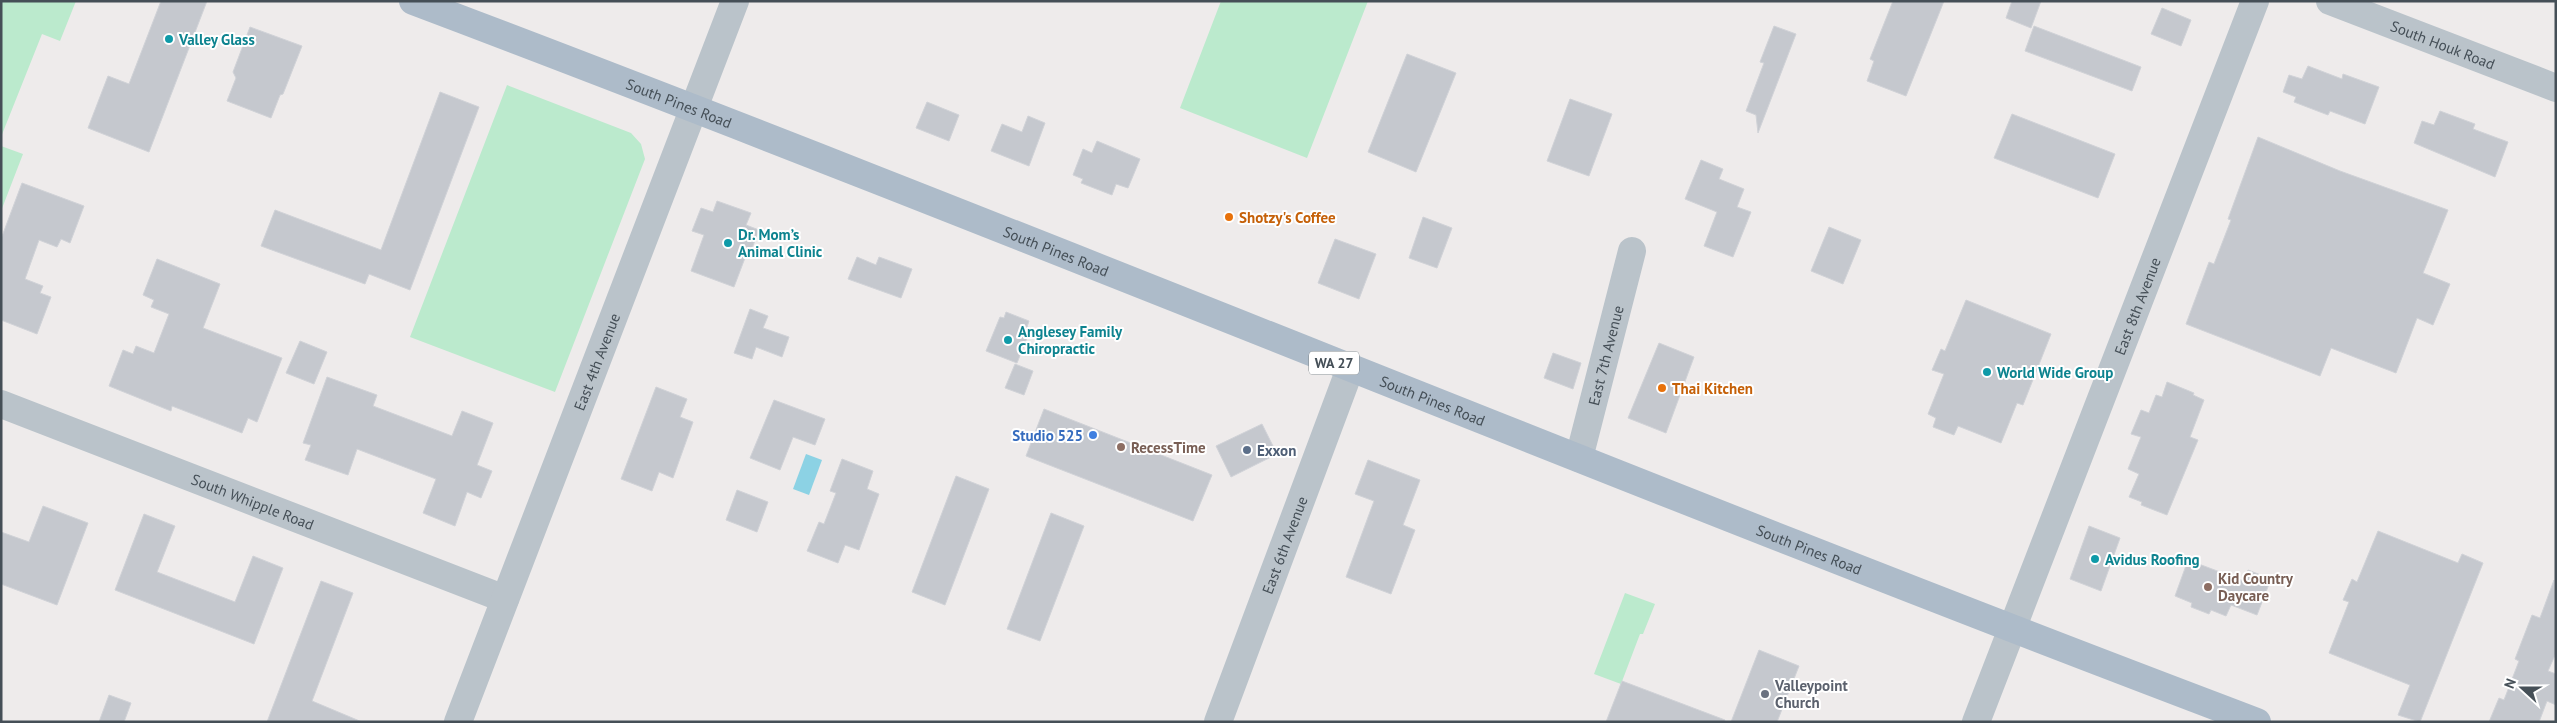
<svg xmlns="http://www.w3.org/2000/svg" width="2557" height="723" viewBox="0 0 2557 723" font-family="'PT Sans',sans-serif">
<rect width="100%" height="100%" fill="#eeebeb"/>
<path fill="#bbeacd" d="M 1,1 L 76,1 L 60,41 L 42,34 L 1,137 Z
M 1221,1 L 1368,1 L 1307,158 L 1180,108 Z
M 507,85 L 631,133 L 641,144 L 645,159 L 555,392 L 410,337 Z
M 1,146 L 23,154 L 1,211 Z
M 1625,593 L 1655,604 L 1643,634 L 1640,634 L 1621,684 L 1594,674 Z"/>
<path fill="#8cd2e4" d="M 806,454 L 822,460 L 809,495 L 793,489 Z"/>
<path fill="#c5c8ce" stroke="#d0d2d7" d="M 161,1 L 207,1 L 149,152 L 88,128 L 108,76 L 129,84 Z
M 1893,1 L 1944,1 L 1906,96 L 1867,81 L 1874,61 L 1870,59 Z
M 2012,1 L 2041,1 L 2031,28 L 2006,18 Z
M 2162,8 L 2191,20 L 2181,46 L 2151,34 Z
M 1774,26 L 1796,34 L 1758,133 L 1756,115 L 1746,111 L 1764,63 L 1760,62 Z
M 2034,26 L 2141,67 L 2132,91 L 2025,51 Z
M 250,27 L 302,46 L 283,94 L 280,95 L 271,118 L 227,101 L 236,78 L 233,72 Z
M 1407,54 L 1456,73 L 1416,172 L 1368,152 Z
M 2308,66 L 2342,79 L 2343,74 L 2379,87 L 2365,124 L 2330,111 L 2328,115 L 2294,102 L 2296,97 L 2283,92 L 2289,75 L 2302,79 Z
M 440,92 L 479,107 L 410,290 L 369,274 L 365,284 L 261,246 L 275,210 L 381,250 Z
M 1570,99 L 1612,114 L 1589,176 L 1547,161 Z
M 927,102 L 959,115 L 949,141 L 916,128 Z
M 2440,111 L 2475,124 L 2473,129 L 2508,142 L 2495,177 L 2414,143 L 2422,121 L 2434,125 Z
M 2012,114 L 2115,154 L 2098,198 L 1994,158 Z
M 1028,116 L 1045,123 L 1029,166 L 991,151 L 1002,124 L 1022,132 Z
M 2258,137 L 2340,171 L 2448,210 L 2423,273 L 2450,284 L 2433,325 L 2417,318 L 2396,373 L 2331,348 L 2320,376 L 2186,324 L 2209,262 L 2214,264 L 2231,220 L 2228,219 Z
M 1097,141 L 1140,159 L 1128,188 L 1116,184 L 1112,195 L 1081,183 L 1083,179 L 1073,175 L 1083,149 L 1092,153 Z
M 1701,160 L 1723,169 L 1719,179 L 1744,189 L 1737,207 L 1751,212 L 1733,257 L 1704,246 L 1717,212 L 1685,199 Z
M 22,183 L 84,206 L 70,243 L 61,239 L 57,247 L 39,240 L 25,279 L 43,286 L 40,293 L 51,297 L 37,334 L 1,320 L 1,239 Z
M 717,201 L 751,213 L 746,225 L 759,230 L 751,251 L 748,250 L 734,287 L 691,271 L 704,235 L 692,231 L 701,208 L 713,212 Z
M 1423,217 L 1452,228 L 1437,268 L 1409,258 Z
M 1829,227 L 1861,240 L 1843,284 L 1811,271 Z
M 1335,239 L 1376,254 L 1359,299 L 1318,283 Z
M 857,257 L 876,265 L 879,257 L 912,269 L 901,298 L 848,279 Z
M 157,259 L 220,284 L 203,328 L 282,358 L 257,422 L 248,418 L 242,433 L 172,406 L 171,411 L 109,386 L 123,350 L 133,354 L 136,346 L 154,353 L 169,314 L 151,307 L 154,300 L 143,295 Z
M 1966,300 L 2051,334 L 2023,405 L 2017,403 L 2001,443 L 1958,426 L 1954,435 L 1933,427 L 1936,418 L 1928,414 L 1944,374 L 1932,370 L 1941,349 L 1945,351 Z
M 750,309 L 768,316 L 763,328 L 789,337 L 782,357 L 756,347 L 752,359 L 734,353 Z
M 1006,312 L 1029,321 L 1027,327 L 1031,328 L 1017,363 L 986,351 L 1000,317 L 1004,318 Z
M 300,341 L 327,352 L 314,384 L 286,373 Z
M 1659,343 L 1694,357 L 1666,433 L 1628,418 Z
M 1553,353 L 1581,363 L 1573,389 L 1544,378 Z
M 1015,364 L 1033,371 L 1024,395 L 1005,388 Z
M 327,377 L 377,395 L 373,406 L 452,436 L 462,411 L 493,423 L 477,465 L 492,471 L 481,498 L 467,492 L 455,526 L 423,513 L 436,479 L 357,449 L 348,475 L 305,460 L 311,445 L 303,443 Z
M 2167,382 L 2194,393 L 2193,395 L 2204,400 L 2190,437 L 2198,440 L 2167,515 L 2141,505 L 2142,502 L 2129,497 L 2139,474 L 2128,469 L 2141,437 L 2131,434 L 2141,410 L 2149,413 L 2156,395 L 2162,397 Z
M 656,387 L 687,399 L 680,417 L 693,422 L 673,478 L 659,472 L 652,491 L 621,479 Z
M 774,400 L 825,419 L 815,445 L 793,437 L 780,470 L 750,458 Z
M 1044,409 L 1212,475 L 1193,521 L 1026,456 Z
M 1262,424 L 1277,454 L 1231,477 L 1216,446 Z
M 842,459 L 873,471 L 867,489 L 879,494 L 859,550 L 845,545 L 838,563 L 807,551 L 819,522 L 824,524 L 836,493 L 830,491 Z
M 1368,460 L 1420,480 L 1403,525 L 1415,530 L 1391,594 L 1346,577 L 1374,501 L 1355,494 Z
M 956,476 L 989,489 L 945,605 L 912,592 Z
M 737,490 L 768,502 L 757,532 L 726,520 Z
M 43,506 L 88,523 L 57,605 L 1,584 L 1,532 L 29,542 Z
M 1051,513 L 1084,526 L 1040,641 L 1007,629 Z
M 144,514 L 175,526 L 157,572 L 235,602 L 253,556 L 283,568 L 254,644 L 115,590 Z
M 2089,526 L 2120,538 L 2101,591 L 2070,579 Z
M 2378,531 L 2458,563 L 2462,554 L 2483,563 L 2420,722 L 2398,715 L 2410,685 L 2329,653 L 2349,602 L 2343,600 L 2352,579 L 2357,582 Z
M 2188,560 L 2244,581 L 2248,570 L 2271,579 L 2257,615 L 2231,605 L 2226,616 L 2211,610 L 2209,614 L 2191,607 L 2192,603 L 2175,596 Z
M 2554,580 L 2556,653 L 2548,671 L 2556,674 L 2556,705 L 2547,701 L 2539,722 L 2489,722 L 2499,698 L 2504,700 L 2519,661 L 2515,659 L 2532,615 L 2540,618 Z
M 321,581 L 353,593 L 312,701 L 362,722 L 267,722 Z
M 1759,650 L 1799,666 L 1777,722 L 1731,722 Z
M 1622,681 L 1725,720 L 1724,722 L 1606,722 Z
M 109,695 L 131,703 L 124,722 L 99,722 Z"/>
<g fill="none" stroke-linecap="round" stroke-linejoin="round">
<g stroke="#bac3ca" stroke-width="28">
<path id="s1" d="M 2330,1 L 2556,88"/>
<path id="s2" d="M 1,404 L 505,599"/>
<path id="s3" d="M 1579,458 L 1632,251"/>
<path id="s4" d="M 458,722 L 735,1"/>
<path id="s5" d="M 1218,722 L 1350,369"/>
<path id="s6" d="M 1976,722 L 2255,1"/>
</g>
<path stroke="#adbbc9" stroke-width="28" id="s7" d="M 413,1 C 1030,234 1640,489 2257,722"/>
</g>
<g fill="#0f9aa8" stroke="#fff" stroke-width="2">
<circle cx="169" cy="39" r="5"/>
<circle cx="728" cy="243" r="5"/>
<circle cx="1008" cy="340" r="5"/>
<circle cx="1987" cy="372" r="5"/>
<circle cx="2095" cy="559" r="5"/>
</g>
<g fill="#e8710a" stroke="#fff" stroke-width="2">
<circle cx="1229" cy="217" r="5"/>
<circle cx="1662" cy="388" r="5"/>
</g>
<circle fill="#3f7fe0" stroke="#fff" stroke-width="2" cx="1093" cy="435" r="5"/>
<g fill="#8d6e63" stroke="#fff" stroke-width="2">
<circle cx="1121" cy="447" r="5"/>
<circle cx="2208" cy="587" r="5"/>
</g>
<circle fill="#5c6f8a" stroke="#fff" stroke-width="2" cx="1247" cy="450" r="5"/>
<circle fill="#6b7280" stroke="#fff" stroke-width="2" cx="1765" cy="694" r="5"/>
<g text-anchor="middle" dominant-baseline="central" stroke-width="4" stroke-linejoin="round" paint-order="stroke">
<rect fill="#fff" stroke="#7d8489" stroke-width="1" x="1309" y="351.5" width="50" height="23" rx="4"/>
<g font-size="14" font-weight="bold" fill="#454f57">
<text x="1334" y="363">WA 27</text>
</g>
<g font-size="15" font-weight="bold" fill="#0d838f" stroke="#fff" text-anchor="start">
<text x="179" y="39">Valley Glass</text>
<text x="738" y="234">Dr. Mom’s<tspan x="738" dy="17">Animal Clinic</tspan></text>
<text x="1018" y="331">Anglesey Family<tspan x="1018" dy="17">Chiropractic</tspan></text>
<text x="1997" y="372">World Wide Group</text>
<text x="2105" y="559">Avidus Roofing</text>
</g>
<g font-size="15" fill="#454f57" stroke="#fff">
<text stroke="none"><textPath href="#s1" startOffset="121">South Houk Road</textPath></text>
<text stroke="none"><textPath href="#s7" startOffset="285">South Pines Road</textPath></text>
<text stroke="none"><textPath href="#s7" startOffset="690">South Pines Road</textPath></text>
<text stroke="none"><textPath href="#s6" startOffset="446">East 8th Avenue</textPath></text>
<text stroke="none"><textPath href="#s3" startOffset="106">East 7th Avenue</textPath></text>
<text stroke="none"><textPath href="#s4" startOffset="386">East 4th Avenue</textPath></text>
<text stroke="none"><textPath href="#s7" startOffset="1095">South Pines Road</textPath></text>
<text stroke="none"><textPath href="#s2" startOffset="270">South Whipple Road</textPath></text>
<text stroke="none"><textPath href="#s5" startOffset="189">East 6th Avenue</textPath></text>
<text stroke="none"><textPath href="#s7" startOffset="1500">South Pines Road</textPath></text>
</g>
<g font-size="15" font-weight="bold" fill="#c56008" stroke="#fff" text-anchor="start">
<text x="1239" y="217">Shotzy's Coffee</text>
<text x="1672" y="388">Thai Kitchen</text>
</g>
<g font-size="15" font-weight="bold" fill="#366cbe" stroke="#fff" text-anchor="end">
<text x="1083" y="435">Studio 525</text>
</g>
<g font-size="15" font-weight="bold" fill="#785e54" stroke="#fff" text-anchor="start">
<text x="1131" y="447">RecessTime</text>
<text x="2218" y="578">Kid Country<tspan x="2218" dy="17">Daycare</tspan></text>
</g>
<g font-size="15" font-weight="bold" fill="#4e5e75" stroke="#fff" text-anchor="start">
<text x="1257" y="450">Exxon</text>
</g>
<g font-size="15" font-weight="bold" fill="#5b616d" stroke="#fff" text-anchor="start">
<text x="1775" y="685">Valleypoint<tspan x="1775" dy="17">Church</tspan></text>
</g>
</g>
<rect width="2557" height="723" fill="none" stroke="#454f57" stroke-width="5"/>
<g transform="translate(2522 688) rotate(291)" stroke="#ffffff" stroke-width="4" paint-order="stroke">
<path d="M0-4L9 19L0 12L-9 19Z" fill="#454f57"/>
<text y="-8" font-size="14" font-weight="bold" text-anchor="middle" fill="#454f57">N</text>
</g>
</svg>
